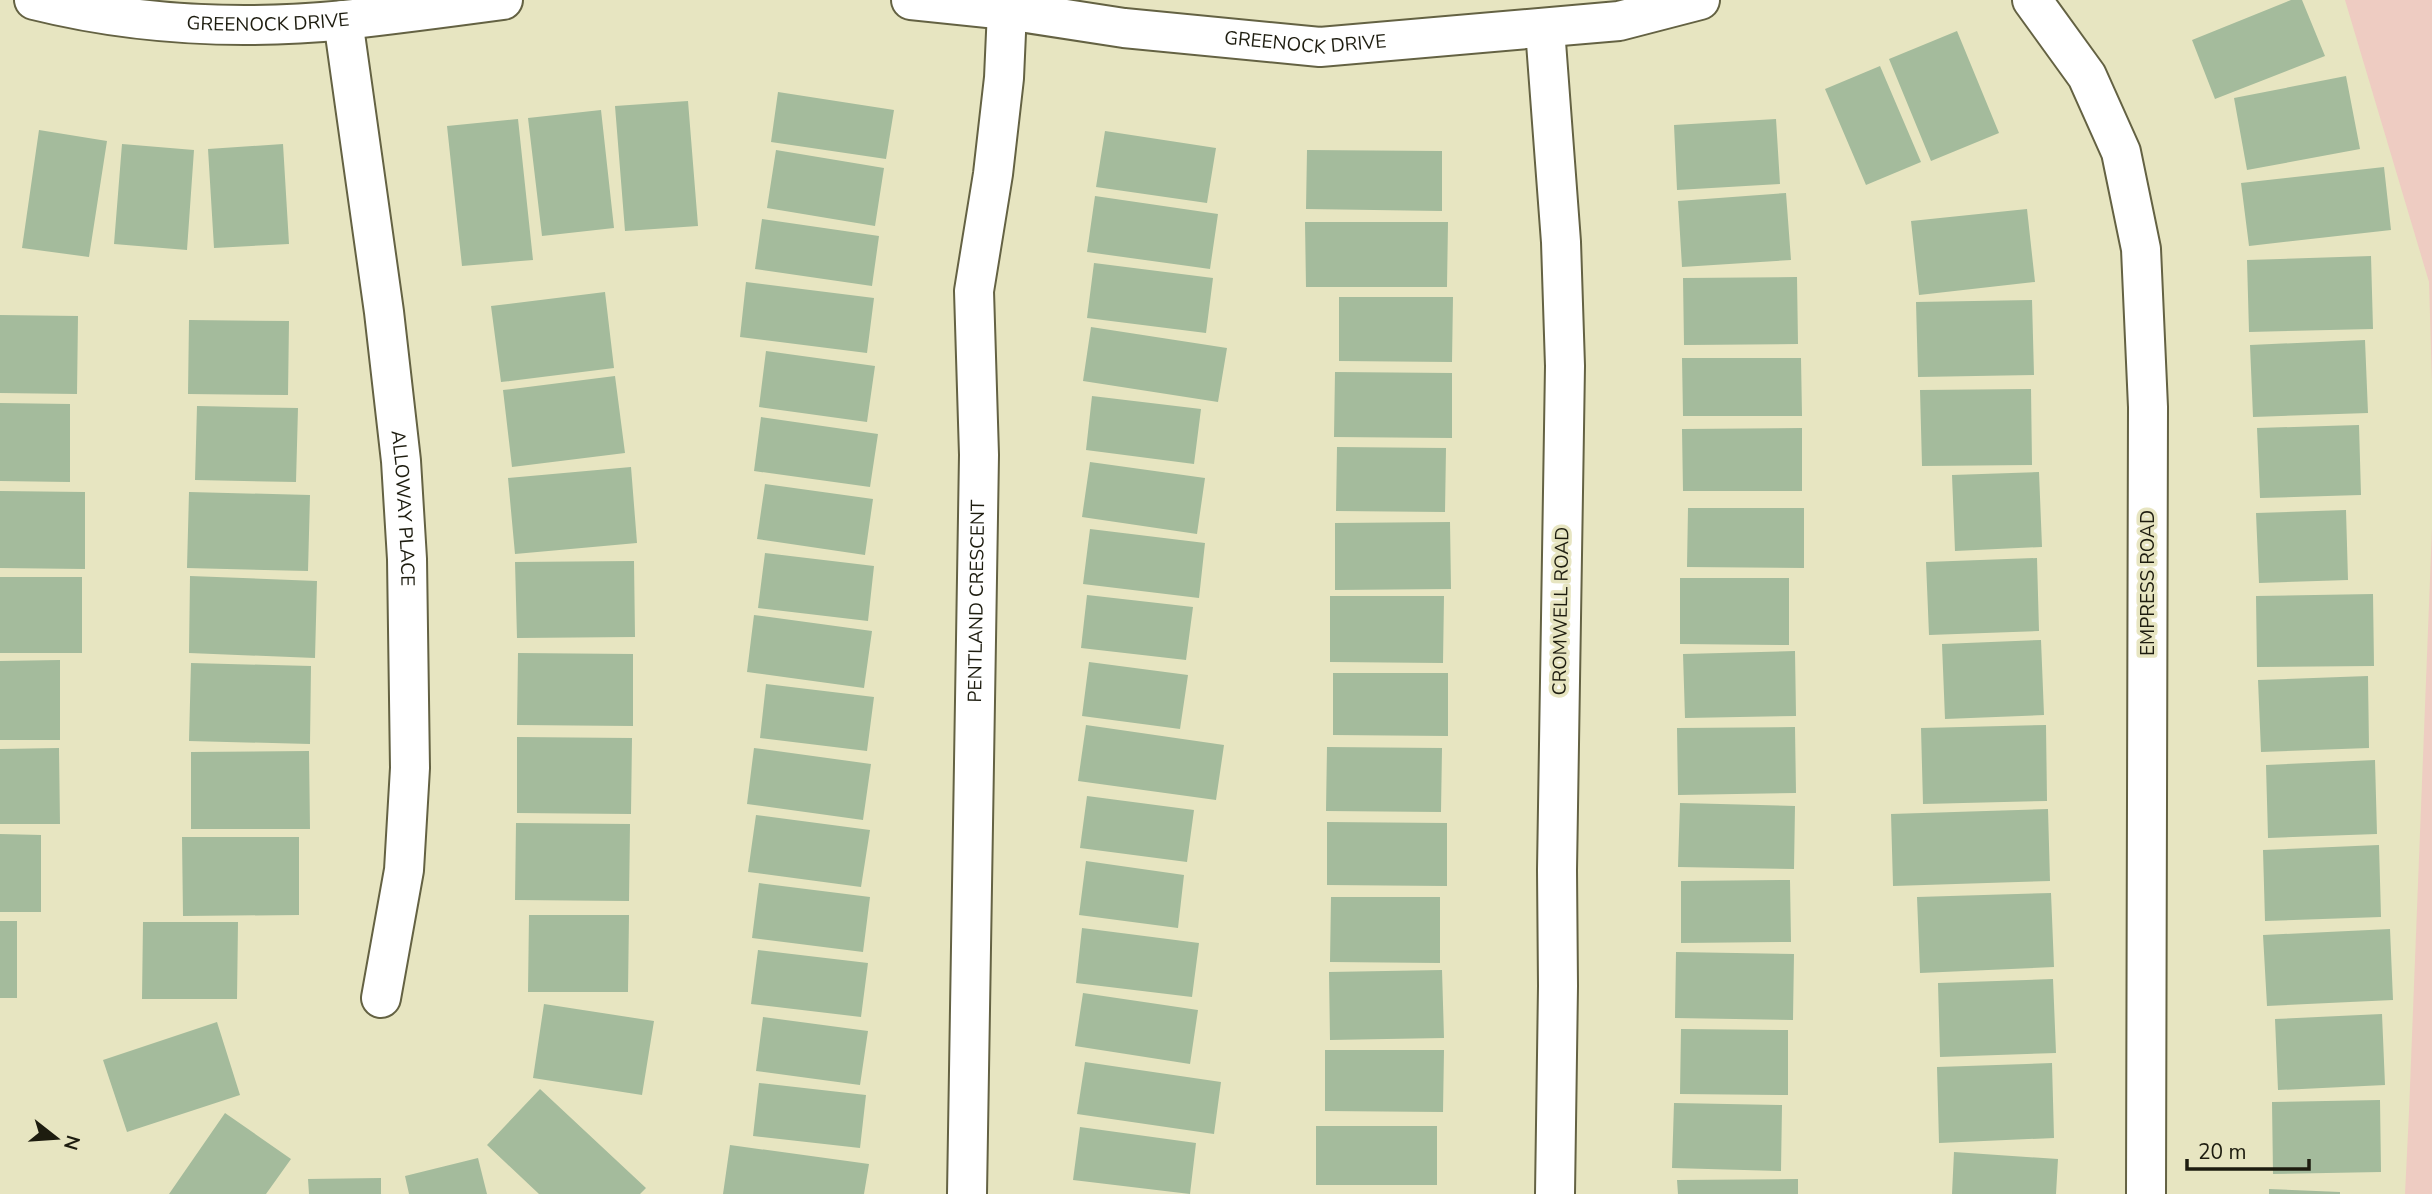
<svg xmlns="http://www.w3.org/2000/svg" width="2432" height="1194" viewBox="0 0 2432 1194" font-family="'Nunito Sans',sans-serif">
<rect width="100%" height="100%" fill="#e7e5c1"/>
<path fill="#eeccc2" d="M 2345,0 L 2432,0 L 2432,385 L 2429,282 Z
M 2432,528 L 2432,1194 L 2405,1194 L 2409,1112 Z"/>
<path fill="#a4bb9c" d="M 2291,0 L 2302,0 L 2325,56 L 2215,99 L 2192,40 Z
M 1957,31 L 1999,133 L 1931,161 L 1889,59 Z
M 1880,66 L 1921,162 L 1866,185 L 1825,89 Z
M 2346,76 L 2360,149 L 2247,170 L 2234,98 Z
M 778,92 L 894,110 L 886,159 L 771,142 Z
M 688,101 L 698,226 L 625,231 L 615,106 Z
M 601,110 L 614,228 L 542,236 L 528,118 Z
M 518,119 L 533,260 L 462,266 L 447,126 Z
M 1776,119 L 1780,184 L 1677,190 L 1674,125 Z
M 39,130 L 107,141 L 89,257 L 22,248 Z
M 1105,131 L 1216,148 L 1207,203 L 1096,187 Z
M 122,144 L 194,150 L 187,250 L 114,244 Z
M 283,144 L 289,244 L 214,248 L 208,149 Z
M 776,150 L 884,168 L 875,226 L 767,208 Z
M 1307,150 L 1442,151 L 1442,211 L 1306,209 Z
M 2384,167 L 2391,230 L 2249,246 L 2241,183 Z
M 1786,193 L 1791,260 L 1682,267 L 1678,201 Z
M 1095,196 L 1218,214 L 1210,269 L 1087,252 Z
M 2027,209 L 2035,282 L 1919,295 L 1911,221 Z
M 762,219 L 879,236 L 872,286 L 755,269 Z
M 1305,222 L 1448,222 L 1447,287 L 1306,287 Z
M 2371,256 L 2373,329 L 2249,332 L 2247,260 Z
M 1094,263 L 1213,278 L 1206,333 L 1087,318 Z
M 1797,277 L 1798,344 L 1684,345 L 1683,278 Z
M 746,282 L 874,298 L 867,353 L 740,337 Z
M 605,292 L 614,368 L 501,382 L 491,306 Z
M 1339,297 L 1453,297 L 1452,362 L 1339,361 Z
M 2032,300 L 2034,375 L 1918,377 L 1916,302 Z
M 0,315 L 78,316 L 77,394 L 0,393 Z
M 189,320 L 289,321 L 288,395 L 188,394 Z
M 1091,327 L 1227,348 L 1218,402 L 1083,381 Z
M 2365,340 L 2368,413 L 2253,417 L 2250,345 Z
M 766,351 L 875,366 L 867,422 L 759,407 Z
M 1682,358 L 1801,358 L 1802,416 L 1683,416 Z
M 1335,372 L 1452,373 L 1452,438 L 1334,437 Z
M 615,376 L 625,453 L 512,467 L 503,390 Z
M 2031,389 L 2032,465 L 1922,466 L 1920,390 Z
M 1092,396 L 1201,409 L 1194,464 L 1086,450 Z
M 0,403 L 70,404 L 70,482 L 0,481 Z
M 197,406 L 298,408 L 296,482 L 195,480 Z
M 761,417 L 878,434 L 870,487 L 754,471 Z
M 2359,425 L 2361,495 L 2260,498 L 2257,428 Z
M 1802,428 L 1802,491 L 1683,491 L 1682,429 Z
M 1337,447 L 1446,448 L 1445,512 L 1336,511 Z
M 1090,462 L 1205,478 L 1197,534 L 1082,517 Z
M 631,467 L 637,543 L 515,554 L 508,478 Z
M 2039,472 L 2042,547 L 1955,551 L 1952,475 Z
M 765,484 L 873,499 L 865,555 L 757,539 Z
M 0,491 L 85,492 L 85,569 L 0,568 Z
M 189,492 L 310,495 L 308,571 L 187,568 Z
M 1688,508 L 1804,508 L 1804,568 L 1687,567 Z
M 2346,510 L 2348,580 L 2259,583 L 2256,513 Z
M 1450,522 L 1451,589 L 1335,590 L 1335,523 Z
M 1090,529 L 1205,543 L 1199,598 L 1083,584 Z
M 765,553 L 874,566 L 868,621 L 758,608 Z
M 2037,558 L 2039,631 L 1929,635 L 1926,562 Z
M 634,561 L 635,637 L 517,638 L 515,562 Z
M 190,576 L 317,581 L 315,658 L 189,653 Z
M 0,577 L 82,577 L 82,653 L 0,653 Z
M 1680,578 L 1789,578 L 1789,645 L 1680,644 Z
M 2373,594 L 2374,666 L 2257,667 L 2256,596 Z
M 1087,595 L 1193,607 L 1186,660 L 1081,648 Z
M 1330,596 L 1444,596 L 1443,663 L 1330,662 Z
M 754,615 L 872,631 L 864,688 L 747,672 Z
M 2041,640 L 2044,715 L 1945,719 L 1942,644 Z
M 1795,651 L 1796,716 L 1685,718 L 1683,654 Z
M 518,653 L 633,654 L 633,726 L 517,725 Z
M 60,660 L 60,740 L 0,740 L 0,661 Z
M 1089,662 L 1188,675 L 1180,729 L 1082,716 Z
M 191,663 L 311,666 L 310,744 L 189,741 Z
M 1333,673 L 1448,673 L 1448,736 L 1333,735 Z
M 2368,676 L 2369,748 L 2261,752 L 2258,680 Z
M 766,684 L 874,697 L 867,751 L 760,738 Z
M 1086,725 L 1224,745 L 1216,800 L 1078,781 Z
M 2046,725 L 2047,801 L 1923,804 L 1921,728 Z
M 1795,727 L 1796,793 L 1678,795 L 1677,728 Z
M 517,737 L 632,738 L 631,814 L 517,813 Z
M 1327,747 L 1442,748 L 1441,812 L 1326,811 Z
M 59,748 L 60,824 L 0,824 L 0,749 Z
M 754,748 L 871,764 L 863,820 L 747,804 Z
M 309,751 L 310,829 L 191,829 L 191,752 Z
M 2375,760 L 2377,834 L 2268,838 L 2266,765 Z
M 1087,796 L 1194,810 L 1187,862 L 1080,848 Z
M 1680,803 L 1795,806 L 1794,869 L 1678,867 Z
M 2048,809 L 2050,881 L 1893,886 L 1891,814 Z
M 756,815 L 870,830 L 861,887 L 748,872 Z
M 1327,822 L 1447,823 L 1447,886 L 1327,885 Z
M 516,823 L 630,824 L 629,901 L 515,900 Z
M 0,834 L 41,835 L 41,912 L 0,912 Z
M 182,837 L 299,837 L 299,915 L 183,916 Z
M 2379,845 L 2381,917 L 2265,921 L 2263,850 Z
M 1086,861 L 1184,875 L 1178,928 L 1079,915 Z
M 1790,880 L 1791,942 L 1681,943 L 1681,881 Z
M 759,883 L 870,897 L 863,952 L 752,938 Z
M 2051,893 L 2054,967 L 1920,973 L 1917,897 Z
M 1331,897 L 1440,897 L 1440,963 L 1330,962 Z
M 529,915 L 629,915 L 628,992 L 528,992 Z
M 0,921 L 17,921 L 17,998 L 0,998 Z
M 143,922 L 238,922 L 237,999 L 142,999 Z
M 1082,928 L 1199,943 L 1192,997 L 1076,983 Z
M 2390,929 L 2393,1000 L 2267,1006 L 2263,935 Z
M 758,950 L 868,963 L 861,1017 L 751,1004 Z
M 1676,952 L 1794,954 L 1793,1020 L 1675,1018 Z
M 1442,970 L 1444,1038 L 1330,1040 L 1329,972 Z
M 2053,979 L 2056,1053 L 1940,1057 L 1938,983 Z
M 1083,993 L 1198,1010 L 1190,1064 L 1075,1046 Z
M 544,1004 L 654,1021 L 642,1095 L 533,1078 Z
M 2382,1014 L 2385,1085 L 2278,1090 L 2275,1019 Z
M 763,1017 L 868,1031 L 860,1085 L 756,1071 Z
M 217,1022 L 240,1095 L 127,1132 L 103,1060 Z
M 1681,1029 L 1788,1030 L 1788,1095 L 1680,1094 Z
M 1325,1050 L 1444,1050 L 1443,1112 L 1325,1111 Z
M 1085,1062 L 1221,1082 L 1214,1134 L 1077,1114 Z
M 2052,1063 L 2054,1138 L 1939,1143 L 1937,1067 Z
M 759,1083 L 866,1095 L 860,1148 L 753,1136 Z
M 540,1089 L 646,1188 L 640,1194 L 539,1194 L 487,1145 Z
M 2380,1100 L 2381,1172 L 2273,1174 L 2272,1102 Z
M 1674,1103 L 1782,1105 L 1781,1171 L 1672,1168 Z
M 225,1113 L 291,1159 L 266,1194 L 169,1194 Z
M 1316,1126 L 1437,1126 L 1437,1185 L 1316,1185 Z
M 1080,1127 L 1196,1143 L 1190,1194 L 1073,1180 Z
M 730,1145 L 869,1164 L 864,1194 L 723,1194 Z
M 1954,1152 L 2058,1159 L 2056,1194 L 1952,1194 Z
M 478,1158 L 487,1194 L 409,1194 L 405,1176 Z
M 381,1178 L 381,1194 L 309,1194 L 308,1179 Z
M 1798,1179 L 1798,1194 L 1678,1194 L 1677,1180 Z
M 2269,1189 L 2340,1192 L 2340,1194 L 2269,1194 Z"/>
<g fill="none" stroke-linecap="round" stroke-linejoin="round">
<defs>
<g id="street">
<path id="s1" d="M 34,0 C 134,25 242,30 345,20 C 398,14 451,7 503,0"/>
<path id="s2" d="M 911,0 L 1007,10 L 1124,28 L 1320,47 L 1619,21 L 1700,0"/>
<path d="M 2032,0 L 2087,76 L 2121,152 L 2141,249 L 2148,407 L 2146,1194"/>
<path id="s3" d="M 343,20 L 384,312 L 401,461 L 407,559 L 410,768 L 404,870 L 381,998"/>
<path d="M 1545,29 L 1561,242 L 1565,366 L 1557,870 L 1558,986 L 1555,1194"/>
<path id="s4" d="M 967,1194 L 979,455 L 974,291 L 993,174 L 1004,78 L 1007,10"/>
</g>
</defs>
<use href="#street" stroke="#646243" stroke-width="42"/>
<use href="#street" stroke="#fff" stroke-width="38"/>
</g>
<g text-anchor="middle" dominant-baseline="central" stroke-width="7" stroke-linejoin="round" paint-order="stroke">
<g font-size="19" fill="#1d1c0f" stroke="#e7e5c1">
<text stroke="none"><textPath href="#s1" startOffset="236">GREENOCK DRIVE</textPath></text>
<text stroke="none"><textPath href="#s2" startOffset="397">GREENOCK DRIVE</textPath></text>
<text stroke="none"><textPath href="#s3" startOffset="492">ALLOWAY PLACE</textPath></text>
<text transform="translate(2148 583) rotate(-90)">EMPRESS ROAD</text>
<text stroke="none"><textPath href="#s4" startOffset="593">PENTLAND CRESCENT</textPath></text>
<text transform="translate(1561 611) rotate(-89)">CROMWELL ROAD</text>
</g>
</g>
<g transform="translate(56 1138) rotate(107)" stroke="#e7e5c1" stroke-width="5" paint-order="stroke">
<path d="M0-5L12 26L0 18L-12 26Z" fill="#1d1c0f"/>
<text y="-10" font-size="19" font-weight="bold" text-anchor="middle" fill="#1d1c0f">N</text>
</g>
<path d="M2187 1159v10h122v-10" fill="none" stroke="#1d1c0f" stroke-width="3.5"/>
<text x="2198" y="1159" font-size="21" fill="#1d1c0f" stroke="#e7e5c1" stroke-width="5" paint-order="stroke">20 m</text>
</svg>
